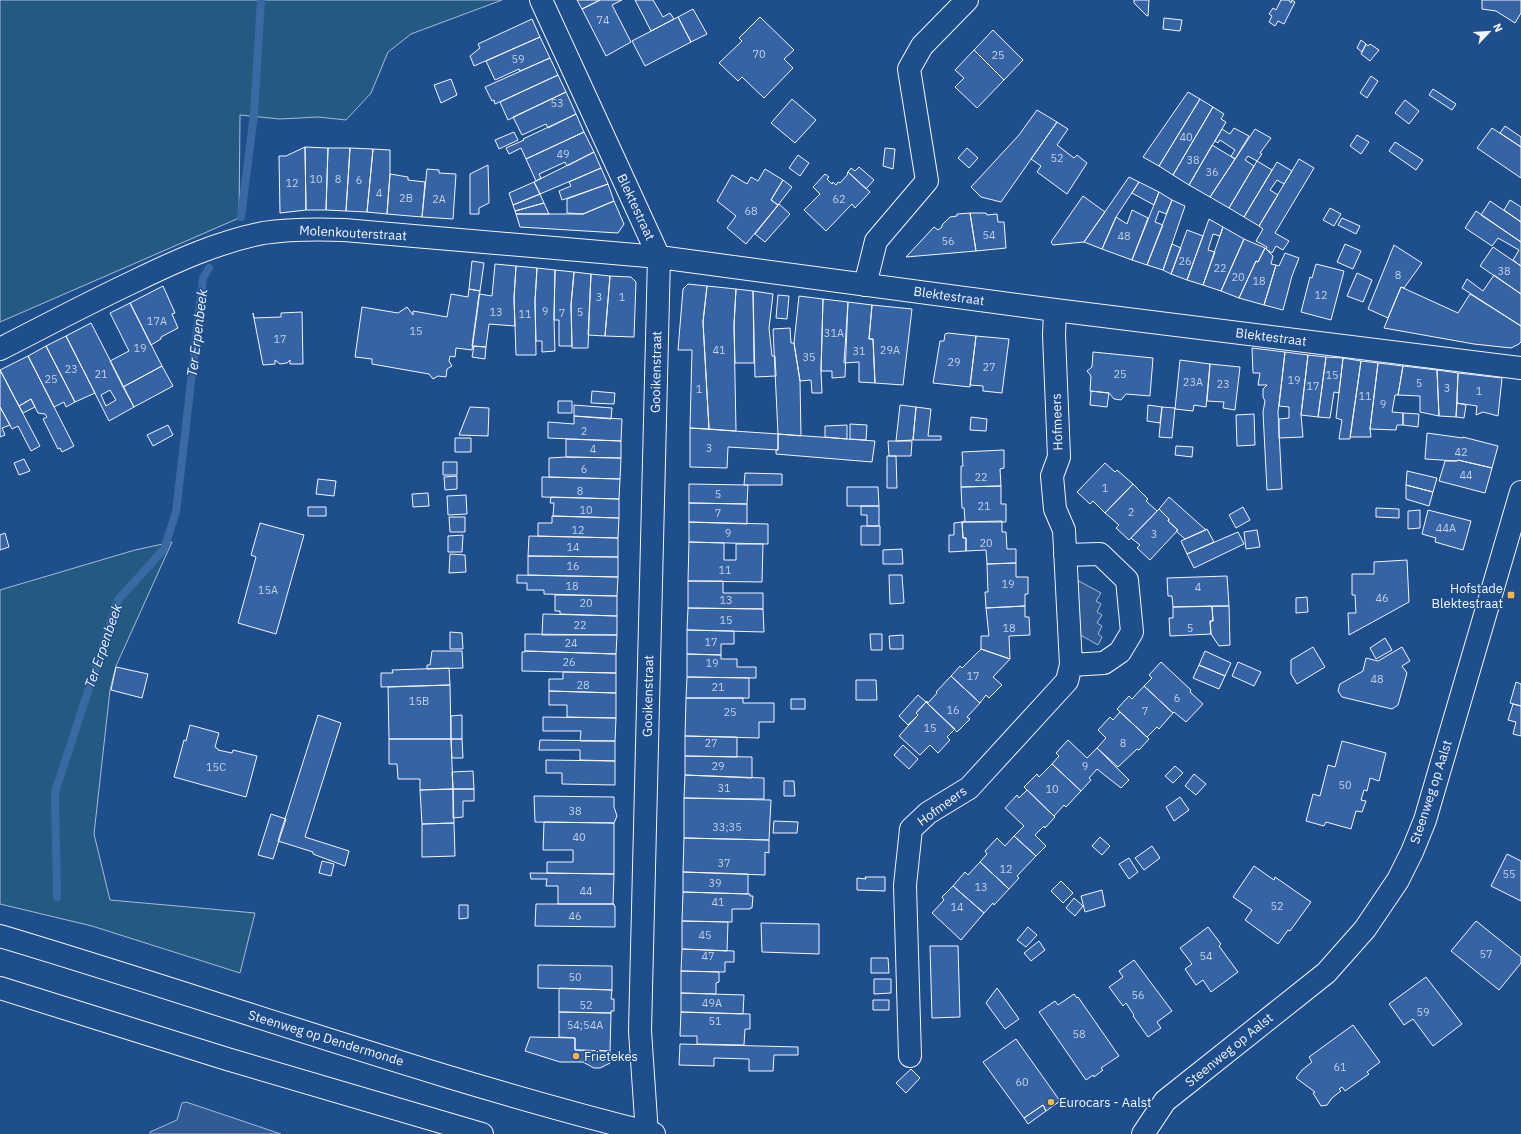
<svg xmlns="http://www.w3.org/2000/svg" width="1521" height="1134" viewBox="0 0 1521 1134" font-family="'IBM Plex Sans',sans-serif">
<rect width="100%" height="100%" fill="#1f4e8c"/>
<path fill="#245a82" stroke="#a8bbd7" d="M 0,0 L 502,0 L 411,34 L 388,52 L 371,93 L 346,120 L 318,117 L 280,119 L 240,115 L 239,218 L 0,322 Z
M 172,542 L 116,666 L 110,690 L 94,834 L 110,900 L 255,913 L 240,973 L 92,926 L 0,904 L 0,590 L 135,550 Z"/>
<path fill="#305b95" stroke="#a8bbd7" d="M 1077,580 L 1101,593 L 1096,601 L 1101,604 L 1097,612 L 1102,615 L 1097,623 L 1102,626 L 1098,634 L 1102,637 L 1098,645 L 1077,633 Z
M 186,1102 L 281,1134 L 150,1134 L 150,1132 L 177,1120 L 181,1106 L 182,1103 Z"/>
<g fill="none" stroke-linecap="round" stroke-linejoin="round">
<path stroke="#3b69a3" stroke-width="8" d="M 241,217 L 254,114 L 261,0
M 57,897 L 55,792 L 118,600 L 164,549 L 176,512 L 203,278 L 209,268"/>
</g>
<path fill="#3563a3" stroke="#f2f6ff" fill-rule="evenodd" d="M 577,0 L 600,0 L 582,9 Z
M 600,0 L 622,0 L 612,5 L 631,42 L 606,56 L 582,9 Z
M 635,0 L 653,0 L 663,17 L 670,13 L 674,19 L 651,31 Z
M 1134,0 L 1149,0 L 1148,16 L 1147,16 L 1134,3 Z
M 1281,0 L 1289,0 L 1291,3 L 1292,0 L 1295,2 L 1284,24 L 1278,21 L 1275,26 L 1269,22 L 1272,16 L 1269,14 L 1273,8 L 1276,10 Z
M 1482,0 L 1521,0 L 1521,13 L 1515,23 L 1496,11 L 1482,9 Z
M 693,9 L 707,34 L 691,42 L 678,17 Z
M 678,17 L 691,42 L 645,66 L 632,41 Z
M 760,17 L 794,50 L 784,59 L 793,68 L 764,98 L 742,77 L 738,81 L 719,63 L 742,41 L 739,38 Z
M 1164,18 L 1182,20 L 1180,31 L 1163,29 Z
M 532,19 L 540,37 L 474,66 L 470,56 L 480,48 L 478,44 Z
M 993,30 L 1023,60 L 1004,80 L 974,50 Z
M 540,37 L 550,58 L 520,71 L 519,69 L 495,80 L 486,61 Z
M 1361,40 L 1366,44 L 1362,52 L 1357,48 Z
M 1366,44 L 1368,46 L 1370,44 L 1379,50 L 1370,61 L 1361,54 Z
M 974,50 L 1004,80 L 977,108 L 955,87 L 964,78 L 955,70 Z
M 550,58 L 558,75 L 495,104 L 494,100 L 492,101 L 485,87 Z
M 558,75 L 566,92 L 508,120 L 500,102 Z
M 1371,76 L 1378,81 L 1367,98 L 1360,93 Z
M 451,79 L 457,95 L 441,103 L 434,85 Z
M 1433,89 L 1456,104 L 1452,110 L 1429,95 Z
M 566,92 L 576,114 L 548,128 L 546,124 L 522,135 L 513,117 Z
M 1188,92 L 1200,99 L 1159,166 L 1143,157 Z
M 792,99 L 816,120 L 795,143 L 771,123 Z
M 1200,99 L 1213,107 L 1173,175 L 1159,166 Z
M 1405,100 L 1419,111 L 1409,124 L 1395,113 Z
M 1213,107 L 1224,114 L 1221,119 L 1226,122 L 1189,185 L 1173,175 Z
M 1037,110 L 1057,122 L 1001,202 L 981,197 L 971,187 L 1019,135 Z
M 576,114 L 584,132 L 526,159 L 521,148 L 509,154 L 506,148 L 524,140 L 523,139 Z
M 1057,122 L 1068,129 L 1057,145 L 1074,158 L 1077,155 L 1087,163 L 1067,194 L 1037,172 L 1041,166 L 1031,159 Z
M 1505,126 L 1521,137 L 1521,147 L 1500,133 Z
M 1234,128 L 1249,136 L 1235,159 L 1231,156 L 1235,150 L 1220,140 L 1218,143 L 1215,141 L 1222,129 L 1230,134 Z
M 1492,128 L 1521,147 L 1521,178 L 1477,148 Z
M 1255,129 L 1271,138 L 1260,153 L 1262,154 L 1257,161 L 1248,156 L 1245,160 L 1254,166 L 1229,208 L 1210,197 Z
M 514,132 L 518,140 L 499,149 L 495,140 Z
M 584,132 L 594,152 L 567,166 L 565,162 L 539,174 L 541,178 L 536,181 L 526,159 Z
M 1357,135 L 1369,142 L 1361,154 L 1350,146 Z
M 1395,142 L 1423,160 L 1416,170 L 1389,151 Z
M 1212,145 L 1235,159 L 1210,197 L 1189,185 Z
M 305,147 L 306,210 L 280,213 L 279,156 L 286,156 Z
M 305,147 L 328,148 L 326,210 L 306,210 Z
M 328,148 L 350,148 L 346,211 L 326,210 Z
M 350,148 L 373,149 L 367,212 L 346,211 Z
M 885,148 L 895,149 L 893,169 L 883,166 Z
M 967,148 L 978,158 L 969,168 L 958,158 Z
M 373,149 L 390,150 L 390,174 L 387,214 L 367,212 Z
M 594,152 L 601,168 L 540,194 L 534,182 Z
M 798,155 L 809,163 L 800,176 L 789,168 Z
M 1299,159 L 1314,168 L 1275,233 L 1289,241 L 1283,250 L 1276,246 L 1272,253 L 1266,249 L 1267,247 L 1256,241 L 1263,229 L 1259,226 Z
M 1257,161 L 1272,170 L 1244,217 L 1229,208 Z
M 1277,162 L 1292,171 L 1284,184 L 1277,180 L 1270,190 L 1278,195 L 1259,226 L 1244,217 Z
M 488,165 L 489,203 L 479,208 L 479,214 L 470,214 L 470,174 Z
M 859,167 L 874,180 L 866,189 L 848,172 L 851,168 L 855,171 Z
M 601,168 L 608,184 L 562,200 L 559,191 L 571,186 L 569,182 Z
M 427,169 L 439,170 L 439,173 L 456,174 L 453,219 L 422,217 Z
M 765,169 L 783,180 L 771,200 L 778,205 L 746,244 L 727,228 L 736,216 L 717,201 L 732,175 L 747,184 L 751,177 L 758,181 Z
M 848,172 L 870,192 L 855,208 L 852,204 L 826,231 L 804,210 L 820,194 L 813,187 L 825,174 L 829,177 L 827,179 L 832,184 L 833,182 L 836,185 L 838,182 L 840,183 L 848,174 L 847,173 Z
M 390,174 L 408,177 L 408,180 L 425,182 L 422,217 L 387,214 Z
M 1129,177 L 1139,182 L 1116,217 L 1102,249 L 1084,242 Z
M 783,180 L 792,187 L 778,205 L 771,200 Z
M 534,182 L 540,194 L 513,205 L 509,193 Z
M 1139,182 L 1159,192 L 1154,205 L 1132,193 Z
M 608,184 L 614,201 L 583,214 L 567,213 L 567,199 Z
M 1159,192 L 1172,200 L 1166,214 L 1159,211 L 1155,222 L 1163,225 L 1147,265 L 1132,260 Z
M 540,194 L 544,203 L 515,211 L 513,205 Z
M 1083,196 L 1105,212 L 1084,242 L 1053,245 L 1051,242 Z
M 1172,200 L 1185,206 L 1163,270 L 1147,265 Z
M 1510,200 L 1521,207 L 1521,222 L 1504,210 Z
M 614,201 L 624,224 L 618,233 L 520,227 L 516,214 L 583,214 Z
M 1490,201 L 1521,222 L 1521,242 L 1481,215 Z
M 544,203 L 549,214 L 516,214 L 515,211 Z
M 779,204 L 790,214 L 765,242 L 755,234 Z
M 1330,208 L 1341,214 L 1334,226 L 1323,220 Z
M 1132,210 L 1148,218 L 1132,260 L 1102,249 L 1116,217 L 1127,224 Z
M 1476,211 L 1521,242 L 1521,266 L 1513,260 L 1519,250 L 1498,238 L 1492,246 L 1465,228 Z
M 970,213 L 986,213 L 987,215 L 997,214 L 998,222 L 1004,222 L 1006,248 L 976,251 Z
M 970,213 L 976,251 L 906,257 L 934,227 L 938,230 L 942,227 L 942,225 L 950,217 L 957,216 L 957,214 Z
M 1342,218 L 1360,226 L 1356,234 L 1338,225 Z
M 1209,219 L 1223,227 L 1220,236 L 1213,234 L 1208,250 L 1215,252 L 1203,285 L 1187,280 Z
M 1223,227 L 1244,239 L 1221,291 L 1203,285 Z
M 1187,230 L 1203,236 L 1187,280 L 1171,274 Z
M 1244,239 L 1265,248 L 1258,262 L 1256,261 L 1239,298 L 1221,291 Z
M 1172,244 L 1181,248 L 1171,274 L 1163,270 Z
M 1345,244 L 1361,251 L 1353,269 L 1337,262 Z
M 1394,245 L 1422,263 L 1404,288 L 1401,287 L 1388,318 L 1368,309 Z
M 1493,247 L 1521,266 L 1521,294 L 1480,266 Z
M 1265,248 L 1273,256 L 1271,264 L 1276,265 L 1264,305 L 1239,298 L 1256,261 L 1258,262 Z
M 1285,253 L 1299,258 L 1292,276 L 1283,310 L 1264,305 L 1276,265 L 1279,266 Z
M 472,261 L 484,263 L 480,291 L 469,289 Z
M 495,264 L 516,266 L 514,298 L 515,326 L 489,324 L 486,347 L 472,346 L 479,294 L 492,296 Z
M 1316,264 L 1344,271 L 1331,320 L 1301,312 L 1310,277 L 1312,278 Z
M 516,266 L 537,268 L 535,301 L 536,355 L 516,355 L 514,298 Z
M 537,268 L 555,270 L 554,320 L 555,351 L 542,352 L 542,341 L 536,341 L 535,301 Z
M 555,270 L 574,272 L 571,305 L 572,346 L 559,346 L 559,320 L 554,320 Z
M 574,272 L 591,274 L 588,348 L 572,348 L 571,305 Z
M 1357,273 L 1372,280 L 1363,302 L 1347,296 Z
M 591,274 L 610,276 L 605,336 L 588,335 Z
M 1494,275 L 1521,294 L 1521,326 L 1462,288 L 1467,279 L 1483,291 Z
M 610,276 L 631,277 L 636,282 L 634,337 L 605,336 Z
M 688,284 L 707,286 L 703,322 L 709,429 L 690,428 L 692,350 L 678,350 L 683,289 Z
M 163,286 L 175,313 L 172,314 L 178,328 L 161,337 L 161,339 L 151,345 L 130,303 Z
M 707,286 L 736,289 L 734,325 L 736,431 L 709,429 L 703,322 Z
M 1401,287 L 1458,313 L 1470,294 L 1521,326 L 1521,342 L 1519,344 L 1511,348 L 1474,344 L 1384,328 Z
M 469,289 L 480,291 L 472,350 L 456,348 L 455,357 L 450,356 L 449,361 L 452,366 L 447,369 L 446,377 L 438,376 L 433,379 L 429,374 L 372,364 L 372,359 L 355,357 L 362,307 L 398,313 L 407,307 L 413,315 L 413,311 L 447,317 L 451,294 L 468,297 Z
M 736,289 L 753,291 L 754,363 L 735,363 L 734,325 Z
M 753,291 L 773,294 L 769,328 L 772,356 L 775,356 L 776,376 L 755,377 Z
M 778,295 L 789,296 L 787,319 L 776,318 Z
M 799,296 L 823,299 L 821,371 L 822,393 L 812,393 L 811,380 L 800,381 L 794,343 Z
M 823,299 L 848,302 L 845,377 L 832,378 L 832,371 L 821,371 Z
M 848,302 L 872,305 L 869,339 L 873,339 L 875,383 L 859,382 L 859,362 L 844,363 Z
M 130,303 L 162,366 L 123,387 L 110,361 L 129,351 L 110,313 Z
M 872,305 L 912,309 L 903,385 L 875,383 L 873,339 L 869,339 Z
M 302,312 L 303,364 L 290,364 L 290,360 L 287,363 L 280,364 L 275,360 L 275,364 L 263,365 L 253,313 L 254,318 L 281,317 L 281,313 Z
M 91,323 L 134,407 L 109,421 L 66,336 ZM 110,390 L 116,400 L 106,406 L 101,395 Z
M 790,328 L 791,343 L 794,343 L 800,381 L 801,436 L 778,434 L 773,329 Z
M 948,333 L 976,336 L 970,387 L 933,383 L 940,341 L 944,341 L 945,334 Z
M 66,336 L 95,393 L 75,402 L 46,346 Z
M 976,336 L 1009,339 L 1002,393 L 983,391 L 983,386 L 970,385 Z
M 46,346 L 75,402 L 66,407 L 64,402 L 54,407 L 28,356 Z
M 474,346 L 486,347 L 485,359 L 472,357 Z
M 1252,348 L 1285,352 L 1278,412 L 1282,489 L 1267,490 L 1263,412 L 1265,401 L 1263,397 L 1263,389 L 1267,385 L 1258,385 L 1260,373 L 1253,373 Z
M 1093,352 L 1153,358 L 1150,396 L 1126,394 L 1121,400 L 1114,399 L 1109,393 L 1090,391 L 1091,376 L 1087,371 L 1092,367 Z
M 1285,352 L 1308,355 L 1301,415 L 1303,437 L 1279,438 L 1279,419 L 1289,418 L 1289,407 L 1279,406 Z
M 1308,355 L 1326,357 L 1318,417 L 1301,415 Z
M 28,356 L 74,446 L 62,452 L 60,448 L 58,449 L 43,419 L 47,417 L 45,414 L 38,413 L 31,399 L 19,406 L 0,370 Z
M 1326,357 L 1343,358 L 1339,393 L 1334,392 L 1330,418 L 1318,417 Z
M 1343,358 L 1361,361 L 1350,439 L 1339,439 L 1342,420 L 1336,418 Z
M 1180,360 L 1210,364 L 1206,407 L 1194,405 L 1193,411 L 1175,409 Z
M 1361,361 L 1378,363 L 1370,429 L 1371,437 L 1350,437 Z
M 1378,363 L 1403,366 L 1398,395 L 1395,395 L 1392,412 L 1403,413 L 1403,425 L 1397,425 L 1396,430 L 1370,429 Z
M 1210,364 L 1240,367 L 1235,410 L 1223,408 L 1224,402 L 1207,401 Z
M 162,366 L 173,386 L 134,407 L 123,387 Z
M 1403,366 L 1437,370 L 1439,416 L 1420,412 L 1420,396 L 1398,395 Z
M 0,370 L 40,446 L 31,451 L 18,426 L 12,429 L 0,407 Z
M 1437,370 L 1458,373 L 1456,417 L 1439,416 Z
M 1458,373 L 1502,378 L 1498,416 L 1483,412 L 1476,415 L 1477,406 L 1457,403 Z
M 592,391 L 615,393 L 614,404 L 591,403 Z
M 1091,391 L 1109,393 L 1107,407 L 1090,405 Z
M 31,399 L 35,407 L 23,413 L 19,406 Z
M 558,401 L 572,401 L 572,413 L 558,413 Z
M 1457,403 L 1466,405 L 1464,418 L 1456,417 Z
M 574,405 L 612,408 L 611,419 L 574,416 Z
M 900,405 L 916,407 L 913,440 L 896,441 Z
M 1148,405 L 1162,407 L 1160,423 L 1147,421 Z
M 0,407 L 10,425 L 2,428 L 5,435 L 0,437 Z
M 470,407 L 489,408 L 488,436 L 459,435 Z
M 916,407 L 931,409 L 928,436 L 941,436 L 941,440 L 913,440 Z
M 1162,407 L 1175,408 L 1172,438 L 1159,437 Z
M 1403,413 L 1419,414 L 1418,427 L 1403,425 Z
M 1254,414 L 1255,445 L 1237,446 L 1236,415 Z
M 574,416 L 622,419 L 621,441 L 548,438 L 548,422 L 574,424 Z
M 971,417 L 987,419 L 986,431 L 970,430 Z
M 850,424 L 867,425 L 866,440 L 850,439 Z
M 168,425 L 173,435 L 153,446 L 147,435 Z
M 847,425 L 847,439 L 825,437 L 825,426 Z
M 690,428 L 778,434 L 778,450 L 728,447 L 727,468 L 690,467 Z
M 1427,433 L 1463,438 L 1463,437 L 1498,446 L 1492,468 L 1458,460 L 1457,461 L 1425,459 Z
M 778,434 L 875,441 L 872,462 L 776,454 L 776,450 L 778,450 Z
M 455,438 L 471,438 L 471,452 L 455,452 Z
M 566,439 L 621,441 L 621,458 L 566,457 Z
M 888,441 L 912,441 L 911,456 L 889,456 Z
M 1176,446 L 1193,447 L 1192,457 L 1175,455 Z
M 1004,450 L 1004,468 L 1000,469 L 1001,486 L 961,487 L 961,466 L 963,466 L 962,452 Z
M 887,456 L 896,456 L 897,488 L 887,488 Z
M 566,457 L 621,458 L 620,479 L 549,477 L 549,458 Z
M 24,459 L 30,471 L 19,475 L 14,463 Z
M 1458,460 L 1492,468 L 1485,493 L 1439,481 L 1445,461 L 1457,461 Z
M 443,462 L 457,462 L 457,475 L 443,475 Z
M 1105,463 L 1115,472 L 1117,470 L 1133,484 L 1105,513 L 1093,501 L 1090,504 L 1077,492 Z
M 1407,471 L 1437,478 L 1433,492 L 1406,485 Z
M 745,473 L 782,474 L 782,485 L 744,485 Z
M 457,476 L 457,489 L 445,490 L 444,477 Z
M 542,477 L 620,479 L 619,499 L 542,497 Z
M 318,479 L 336,481 L 334,496 L 316,494 Z
M 689,484 L 748,485 L 747,504 L 689,503 Z
M 1133,484 L 1148,499 L 1146,501 L 1157,511 L 1129,540 L 1116,528 L 1119,525 L 1105,513 Z
M 1406,485 L 1433,492 L 1429,506 L 1406,499 Z
M 1001,486 L 1001,504 L 1006,504 L 1006,522 L 962,522 L 965,521 L 964,508 L 962,508 L 961,487 Z
M 847,487 L 878,487 L 879,506 L 847,506 Z
M 428,493 L 429,506 L 413,507 L 412,494 Z
M 466,495 L 467,514 L 448,515 L 447,496 Z
M 551,497 L 619,499 L 619,518 L 553,516 L 554,503 L 550,503 Z
M 1169,497 L 1206,530 L 1185,539 L 1176,531 L 1178,530 L 1168,521 L 1169,519 L 1159,509 Z
M 689,503 L 747,504 L 747,524 L 689,522 Z
M 861,506 L 879,506 L 879,526 L 867,526 L 867,515 L 861,515 Z
M 308,507 L 326,507 L 326,516 L 308,516 Z
M 1243,507 L 1250,520 L 1236,528 L 1229,515 Z
M 1376,508 L 1399,509 L 1399,518 L 1376,517 Z
M 1159,509 L 1169,519 L 1168,521 L 1178,530 L 1150,560 L 1137,548 L 1140,545 L 1131,538 Z
M 1420,510 L 1420,528 L 1408,529 L 1408,511 Z
M 1428,510 L 1471,521 L 1463,550 L 1435,542 L 1436,538 L 1422,534 Z
M 552,516 L 619,518 L 618,538 L 538,536 L 538,523 L 552,523 Z
M 449,517 L 465,517 L 465,532 L 450,532 Z
M 1002,521 L 1002,532 L 1006,532 L 1007,549 L 1016,549 L 1016,563 L 987,564 L 986,550 L 966,551 L 966,538 L 963,538 L 962,522 Z
M 689,522 L 768,524 L 768,544 L 689,542 Z
M 962,522 L 963,538 L 966,538 L 966,551 L 949,552 L 949,535 L 954,535 L 954,523 Z
M 260,523 L 304,535 L 276,634 L 238,623 L 256,557 L 251,555 Z
M 861,526 L 880,526 L 880,545 L 861,545 Z
M 1207,529 L 1214,542 L 1187,554 L 1181,541 Z
M 1257,530 L 1260,547 L 1246,549 L 1244,532 Z
M 1238,532 L 1244,544 L 1194,568 L 1187,554 Z
M 5,533 L 9,547 L 0,550 L 0,535 Z
M 463,535 L 462,552 L 448,552 L 448,536 Z
M 529,536 L 618,538 L 618,557 L 528,556 Z
M 689,542 L 724,543 L 724,560 L 736,560 L 736,544 L 763,544 L 762,582 L 688,581 Z
M 902,549 L 903,564 L 883,564 L 883,550 Z
M 450,554 L 465,555 L 466,572 L 449,573 Z
M 528,556 L 618,557 L 618,577 L 528,575 Z
M 1407,560 L 1409,602 L 1349,635 L 1348,613 L 1356,613 L 1355,595 L 1352,595 L 1352,574 L 1374,574 L 1374,562 Z
M 1016,563 L 1016,577 L 1028,577 L 1028,594 L 1025,594 L 1025,606 L 986,608 L 985,592 L 988,592 L 987,564 Z
M 517,575 L 618,577 L 617,596 L 544,594 L 544,590 L 527,590 L 527,583 L 517,583 Z
M 889,575 L 902,575 L 904,603 L 890,604 Z
M 1227,576 L 1229,606 L 1173,607 L 1172,596 L 1168,596 L 1167,578 Z
M 688,581 L 723,581 L 723,593 L 763,593 L 763,609 L 688,608 Z
M 555,595 L 617,596 L 617,616 L 560,614 L 560,611 L 555,611 Z
M 1307,597 L 1308,612 L 1296,613 L 1296,598 Z
M 1025,606 L 1025,617 L 1029,617 L 1030,635 L 1009,636 L 1010,659 L 981,649 L 981,636 L 989,636 L 986,608 Z
M 1212,606 L 1213,621 L 1210,621 L 1211,634 L 1170,636 L 1169,618 L 1173,618 L 1173,607 Z
M 1212,606 L 1229,606 L 1230,645 L 1219,646 L 1211,634 L 1210,621 L 1213,621 Z
M 688,608 L 763,609 L 764,632 L 687,630 Z
M 543,614 L 617,616 L 617,635 L 542,635 Z
M 687,630 L 734,631 L 734,644 L 721,644 L 721,655 L 687,654 Z
M 450,632 L 462,633 L 463,649 L 450,649 Z
M 525,634 L 617,635 L 616,654 L 525,651 Z
M 870,634 L 882,634 L 882,650 L 871,650 Z
M 903,635 L 903,649 L 890,649 L 889,636 Z
M 1385,638 L 1392,650 L 1376,659 L 1370,648 Z
M 1313,647 L 1325,667 L 1297,684 L 1291,674 L 1291,660 Z
M 1402,647 L 1410,661 L 1402,666 L 1407,673 L 1398,705 L 1392,709 L 1342,697 L 1338,691 L 1340,684 L 1363,671 L 1366,658 L 1378,661 Z
M 981,649 L 1010,659 L 993,677 L 1002,685 L 989,698 L 986,695 L 980,703 L 951,676 L 960,666 L 962,668 Z
M 432,651 L 462,651 L 463,668 L 427,669 L 427,665 L 430,665 Z
M 525,651 L 616,654 L 616,673 L 522,671 L 522,652 L 525,652 Z
M 1205,651 L 1231,663 L 1225,676 L 1199,665 Z
M 687,654 L 721,655 L 721,659 L 737,659 L 737,667 L 756,667 L 756,678 L 687,677 Z
M 1161,662 L 1191,690 L 1190,692 L 1203,704 L 1186,722 L 1174,712 L 1173,713 L 1144,686 L 1152,678 L 1149,675 Z
M 1238,662 L 1261,672 L 1254,686 L 1232,676 Z
M 1199,665 L 1225,676 L 1219,689 L 1193,678 Z
M 116,667 L 148,674 L 142,698 L 111,690 Z
M 449,668 L 450,685 L 381,687 L 381,673 L 393,673 L 392,670 Z
M 563,672 L 616,673 L 616,693 L 549,691 L 549,679 L 563,679 Z
M 951,676 L 980,703 L 967,717 L 970,719 L 957,732 L 926,702 L 927,701 L 928,703 L 937,693 L 936,692 Z
M 687,677 L 749,678 L 749,698 L 686,698 Z
M 856,680 L 876,680 L 877,700 L 856,700 Z
M 1516,682 L 1521,684 L 1521,706 L 1510,703 Z
M 450,685 L 451,739 L 389,739 L 388,687 Z
M 1144,686 L 1173,713 L 1159,729 L 1157,727 L 1147,737 L 1117,709 L 1129,696 L 1132,699 Z
M 549,691 L 616,693 L 616,718 L 567,717 L 567,705 L 549,705 Z
M 918,695 L 926,702 L 916,713 L 918,715 L 908,725 L 899,716 Z
M 686,698 L 743,698 L 743,703 L 774,703 L 774,722 L 759,722 L 759,738 L 685,736 Z
M 791,699 L 805,699 L 805,709 L 791,709 Z
M 926,702 L 955,729 L 947,737 L 950,740 L 938,753 L 930,745 L 920,755 L 899,736 L 918,715 L 916,713 Z
M 1513,704 L 1521,706 L 1521,736 L 1513,734 L 1516,722 L 1508,720 Z
M 1120,712 L 1149,739 L 1139,750 L 1137,749 L 1118,767 L 1097,748 L 1106,738 L 1098,730 L 1110,717 L 1113,720 Z
M 318,715 L 341,723 L 305,837 L 349,851 L 345,866 L 313,854 L 313,852 L 278,841 Z
M 462,715 L 462,739 L 451,739 L 451,716 Z
M 543,717 L 616,718 L 615,741 L 580,741 L 581,731 L 543,731 Z
M 190,725 L 219,733 L 215,747 L 218,749 L 218,750 L 232,753 L 233,750 L 257,756 L 246,797 L 174,777 L 184,740 L 186,741 Z
M 685,736 L 737,737 L 737,757 L 685,756 Z
M 389,739 L 451,739 L 453,789 L 420,790 L 420,779 L 398,779 L 397,764 L 389,764 Z
M 451,739 L 462,739 L 463,758 L 452,758 Z
M 540,740 L 615,741 L 615,761 L 580,760 L 580,750 L 539,750 Z
M 1068,740 L 1087,758 L 1097,748 L 1129,780 L 1121,788 L 1097,769 L 1089,778 L 1091,780 L 1081,791 L 1052,764 L 1059,756 L 1056,753 Z
M 1342,741 L 1386,753 L 1379,781 L 1370,778 L 1367,791 L 1364,790 L 1361,800 L 1366,801 L 1362,812 L 1356,811 L 1351,829 L 1326,822 L 1324,826 L 1306,821 L 1313,794 L 1320,796 L 1328,765 L 1335,767 Z
M 903,745 L 918,759 L 909,769 L 894,755 Z
M 685,756 L 752,757 L 752,778 L 685,775 Z
M 546,760 L 615,761 L 615,785 L 562,784 L 562,773 L 546,773 Z
M 1052,764 L 1081,791 L 1066,807 L 1064,805 L 1054,816 L 1024,787 L 1037,774 L 1039,777 Z
M 1175,766 L 1183,773 L 1173,783 L 1165,776 Z
M 473,771 L 474,789 L 453,789 L 452,772 Z
M 1194,774 L 1206,784 L 1196,795 L 1185,786 Z
M 685,775 L 764,778 L 764,799 L 684,798 Z
M 784,781 L 794,781 L 795,796 L 784,796 Z
M 453,789 L 454,823 L 422,824 L 420,790 Z
M 453,789 L 474,789 L 474,801 L 463,801 L 463,817 L 453,818 Z
M 1027,790 L 1055,817 L 1045,828 L 1044,826 L 1035,835 L 1046,846 L 1036,856 L 1014,836 L 1024,826 L 1005,808 L 1017,795 L 1019,798 Z
M 534,796 L 614,797 L 614,807 L 617,816 L 614,823 L 535,822 Z
M 1180,797 L 1189,810 L 1174,821 L 1166,807 Z
M 684,798 L 771,800 L 769,840 L 684,838 Z
M 271,814 L 286,819 L 273,859 L 258,855 Z
M 774,821 L 798,822 L 797,833 L 773,833 Z
M 544,822 L 614,823 L 614,874 L 547,873 L 547,862 L 573,862 L 573,850 L 543,850 Z
M 454,823 L 455,856 L 422,857 L 422,824 Z
M 1014,836 L 1036,856 L 1017,876 L 1019,878 L 1009,889 L 980,862 L 987,854 L 985,851 L 997,838 L 1005,846 Z
M 1100,837 L 1110,846 L 1102,855 L 1092,846 Z
M 684,838 L 769,840 L 769,853 L 765,852 L 765,875 L 683,872 Z
M 1152,846 L 1160,858 L 1144,870 L 1135,858 Z
M 1507,854 L 1521,861 L 1521,901 L 1491,886 Z
M 1129,858 L 1138,872 L 1129,879 L 1119,864 Z
M 322,861 L 334,864 L 331,876 L 319,873 Z
M 980,862 L 1009,889 L 994,905 L 993,903 L 984,913 L 953,886 L 965,872 L 968,875 Z
M 1254,866 L 1274,880 L 1275,877 L 1311,902 L 1290,931 L 1288,930 L 1278,944 L 1245,920 L 1252,910 L 1233,897 Z
M 683,872 L 748,874 L 748,894 L 683,892 Z
M 530,873 L 614,874 L 613,904 L 558,904 L 558,886 L 546,886 L 547,879 L 531,879 Z
M 865,877 L 885,877 L 885,891 L 857,890 L 857,878 L 866,879 Z
M 1061,881 L 1073,893 L 1063,903 L 1051,891 Z
M 953,886 L 984,913 L 961,940 L 932,913 L 944,900 L 942,897 Z
M 1102,890 L 1105,906 L 1085,912 L 1081,896 Z
M 683,892 L 750,894 L 750,896 L 753,896 L 752,908 L 750,908 L 750,909 L 732,909 L 732,922 L 682,921 Z
M 1074,898 L 1083,906 L 1075,916 L 1066,908 Z
M 536,904 L 614,904 L 614,906 L 615,906 L 615,927 L 535,926 Z
M 459,905 L 468,905 L 468,918 L 459,919 Z
M 682,921 L 728,922 L 727,951 L 682,949 Z
M 1476,921 L 1521,957 L 1521,963 L 1499,990 L 1451,951 Z
M 761,923 L 819,924 L 819,954 L 762,952 Z
M 1028,927 L 1037,935 L 1026,947 L 1017,940 Z
M 1208,927 L 1221,944 L 1219,946 L 1238,972 L 1211,992 L 1203,980 L 1196,985 L 1185,969 L 1192,964 L 1180,948 Z
M 1039,941 L 1045,950 L 1031,961 L 1024,953 Z
M 930,946 L 958,946 L 960,1017 L 932,1018 Z
M 682,949 L 734,951 L 734,962 L 725,962 L 725,972 L 681,971 Z
M 871,958 L 888,958 L 889,973 L 871,973 Z
M 1134,960 L 1172,1011 L 1157,1022 L 1161,1028 L 1148,1037 L 1133,1016 L 1134,1015 L 1126,1003 L 1123,1006 L 1109,987 L 1123,977 L 1119,971 Z
M 538,965 L 612,966 L 612,990 L 538,988 Z
M 681,971 L 719,972 L 719,982 L 716,983 L 716,994 L 681,993 Z
M 1426,977 L 1462,1024 L 1433,1046 L 1413,1019 L 1404,1025 L 1389,1004 Z
M 874,979 L 891,979 L 891,993 L 874,994 Z
M 559,988 L 612,990 L 611,999 L 614,999 L 614,1011 L 611,1011 L 611,1013 L 559,1012 Z
M 997,988 L 1019,1019 L 1005,1029 L 986,1003 Z
M 681,993 L 744,995 L 743,1014 L 681,1012 Z
M 1074,994 L 1077,998 L 1078,997 L 1119,1056 L 1101,1068 L 1103,1070 L 1094,1077 L 1093,1075 L 1086,1080 L 1039,1012 L 1055,1001 L 1058,1005 Z
M 873,1000 L 889,1000 L 889,1010 L 873,1010 Z
M 559,1012 L 611,1013 L 610,1051 L 575,1050 L 575,1038 L 559,1037 Z
M 681,1012 L 750,1014 L 750,1029 L 745,1029 L 744,1045 L 697,1044 L 697,1036 L 680,1036 Z
M 1353,1025 L 1380,1062 L 1367,1072 L 1369,1074 L 1345,1091 L 1342,1087 L 1339,1089 L 1341,1091 L 1332,1098 L 1327,1105 L 1321,1106 L 1313,1093 L 1315,1092 L 1296,1078 L 1302,1070 L 1312,1062 L 1309,1057 Z
M 530,1037 L 575,1038 L 575,1050 L 610,1051 L 610,1063 L 600,1068 L 594,1068 L 583,1062 L 560,1062 L 525,1051 Z
M 1016,1039 L 1060,1101 L 1046,1111 L 1043,1105 L 1024,1118 L 983,1062 Z
M 680,1044 L 798,1047 L 798,1055 L 774,1055 L 773,1071 L 749,1071 L 749,1059 L 714,1058 L 714,1066 L 679,1065 Z
M 911,1069 L 920,1078 L 906,1093 L 896,1083 Z
M 1043,1105 L 1046,1111 L 1028,1124 L 1024,1118 Z"/>
<g fill="none" stroke-linecap="round" stroke-linejoin="round">
<defs>
<path id="minor" d="M 541,0 L 659,257 L 640,1031 L 647,1134
M 865,285 L 876,241 L 927,181 L 909,69 L 922,46 L 967,0
M 0,349 C 45,326 90,302 135,281 C 176,261 218,242 263,233 C 290,229 317,229 344,230 L 659,257 L 1055,310 L 1521,368
M 1065,555 L 1100,554 L 1127,580 L 1132,632 L 1120,652 L 1104,663 L 1071,665
M 910,1056 L 905,885 L 911,829 L 928,813 L 969,788 L 1067,681 L 1071,665 L 1064,530 L 1055,509 L 1052,476 L 1059,457 L 1054,335 L 1055,310
M 1143,1134 L 1165,1101 L 1326,973 L 1365,929 L 1398,880 L 1412,852 L 1425,820 L 1521,492"/>
<path id="major" d="M 0,936 C 218,1001 433,1079 654,1134
M 0,988 L 227,1059 L 482,1134"/>
</defs>
<use href="#minor" stroke="#f2f6ff" stroke-width="24"/>
<use href="#major" stroke="#f2f6ff" stroke-width="24"/>
<use href="#minor" stroke="#1f4e8c" stroke-width="22"/>
<use href="#major" stroke="#1f4e8c" stroke-width="22"/>
</g>
<g fill="#ffb74d" stroke="#1f4e8c" stroke-width="1.5">
<rect x="1507" y="591" width="8" height="8" rx="2"/>
<circle cx="576" cy="1056" r="4"/>
<circle cx="1051" cy="1102" r="4"/>
</g>
<g text-anchor="middle" dominant-baseline="central" stroke-width="3" stroke-linejoin="round" paint-order="stroke">
<g font-size="11" fill="#c3d1e8">
<text x="603" y="20">74</text>
<text x="759" y="54">70</text>
<text x="998" y="55">25</text>
<text x="518" y="59">59</text>
<text x="557" y="103">53</text>
<text x="1186" y="137">40</text>
<text x="563" y="154">49</text>
<text x="1057" y="158">52</text>
<text x="1193" y="160">38</text>
<text x="1212" y="172">36</text>
<text x="316" y="179">10</text>
<text x="338" y="179">8</text>
<text x="359" y="180">6</text>
<text x="292" y="183">12</text>
<text x="379" y="193">4</text>
<text x="406" y="198">2B</text>
<text x="439" y="199">2A</text>
<text x="839" y="199">62</text>
<text x="751" y="211">68</text>
<text x="989" y="235">54</text>
<text x="1124" y="236">48</text>
<text x="948" y="241">56</text>
<text x="1185" y="261">26</text>
<text x="1220" y="268">22</text>
<text x="1504" y="271">38</text>
<text x="1398" y="275">8</text>
<text x="1238" y="277">20</text>
<text x="1259" y="281">18</text>
<text x="1321" y="295">12</text>
<text x="599" y="297">3</text>
<text x="622" y="297">1</text>
<text x="545" y="311">9</text>
<text x="496" y="312">13</text>
<text x="580" y="312">5</text>
<text x="562" y="313">7</text>
<text x="525" y="314">11</text>
<text x="157" y="321">17A</text>
<text x="416" y="331">15</text>
<text x="834" y="333">31A</text>
<text x="280" y="339">17</text>
<text x="140" y="348">19</text>
<text x="719" y="350">41</text>
<text x="890" y="350">29A</text>
<text x="859" y="351">31</text>
<text x="809" y="357">35</text>
<text x="954" y="362">29</text>
<text x="989" y="367">27</text>
<text x="71" y="369">23</text>
<text x="101" y="374">21</text>
<text x="1120" y="374">25</text>
<text x="1332" y="375">15</text>
<text x="51" y="379">25</text>
<text x="1294" y="380">19</text>
<text x="1193" y="382">23A</text>
<text x="1419" y="383">5</text>
<text x="1223" y="384">23</text>
<text x="1313" y="386">17</text>
<text x="1447" y="388">3</text>
<text x="699" y="389">1</text>
<text x="1479" y="391">1</text>
<text x="1365" y="396">11</text>
<text x="1383" y="404">9</text>
<text x="584" y="431">2</text>
<text x="709" y="448">3</text>
<text x="593" y="449">4</text>
<text x="1461" y="452">42</text>
<text x="584" y="469">6</text>
<text x="1466" y="475">44</text>
<text x="981" y="477">22</text>
<text x="1105" y="488">1</text>
<text x="580" y="491">8</text>
<text x="718" y="494">5</text>
<text x="984" y="506">21</text>
<text x="586" y="510">10</text>
<text x="1131" y="512">2</text>
<text x="718" y="513">7</text>
<text x="1446" y="528">44A</text>
<text x="578" y="530">12</text>
<text x="728" y="533">9</text>
<text x="1154" y="534">3</text>
<text x="986" y="543">20</text>
<text x="573" y="547">14</text>
<text x="573" y="566">16</text>
<text x="725" y="570">11</text>
<text x="1008" y="584">19</text>
<text x="572" y="586">18</text>
<text x="1198" y="587">4</text>
<text x="268" y="590">15A</text>
<text x="1382" y="598">46</text>
<text x="726" y="600">13</text>
<text x="586" y="603">20</text>
<text x="726" y="620">15</text>
<text x="580" y="625">22</text>
<text x="1009" y="628">18</text>
<text x="1190" y="628">5</text>
<text x="711" y="642">17</text>
<text x="571" y="643">24</text>
<text x="569" y="662">26</text>
<text x="712" y="663">19</text>
<text x="973" y="676">17</text>
<text x="1377" y="679">48</text>
<text x="583" y="685">28</text>
<text x="718" y="687">21</text>
<text x="1177" y="698">6</text>
<text x="419" y="701">15B</text>
<text x="953" y="710">16</text>
<text x="1145" y="711">7</text>
<text x="730" y="712">25</text>
<text x="930" y="728">15</text>
<text x="711" y="743">27</text>
<text x="1123" y="743">8</text>
<text x="718" y="766">29</text>
<text x="1085" y="766">9</text>
<text x="216" y="767">15C</text>
<text x="1345" y="785">50</text>
<text x="724" y="788">31</text>
<text x="1052" y="789">10</text>
<text x="575" y="811">38</text>
<text x="727" y="827">33;35</text>
<text x="579" y="837">40</text>
<text x="724" y="863">37</text>
<text x="1006" y="869">12</text>
<text x="1509" y="874">55</text>
<text x="715" y="883">39</text>
<text x="981" y="887">13</text>
<text x="586" y="891">44</text>
<text x="718" y="902">41</text>
<text x="1277" y="906">52</text>
<text x="957" y="907">14</text>
<text x="575" y="916">46</text>
<text x="705" y="935">45</text>
<text x="1486" y="954">57</text>
<text x="708" y="956">47</text>
<text x="1206" y="956">54</text>
<text x="575" y="977">50</text>
<text x="1138" y="995">56</text>
<text x="712" y="1003">49A</text>
<text x="586" y="1005">52</text>
<text x="1423" y="1012">59</text>
<text x="715" y="1021">51</text>
<text x="585" y="1025">54;54A</text>
<text x="1079" y="1034">58</text>
<text x="1340" y="1067">61</text>
<text x="1022" y="1082">60</text>
</g>
<g font-size="13" fill="#f2f6ff" stroke="#1f4e8c">
<text transform="translate(636 207) rotate(65)">Blektestraat</text>
<text transform="translate(353 233) rotate(3)">Molenkouterstraat</text>
<text transform="translate(949 296) rotate(8)">Blektestraat</text>
<text transform="translate(1271 337) rotate(7)">Blektestraat</text>
<text transform="translate(656 372) rotate(-89)">Gooikenstraat</text>
<text transform="translate(1057 422) rotate(-92)">Hofmeers</text>
<text transform="translate(648 696) rotate(-89)">Gooikenstraat</text>
<text transform="translate(1431 792) rotate(-72)">Steenweg op Aalst</text>
<text transform="translate(942 806) rotate(-36)">Hofmeers</text>
<text transform="translate(326 1038) rotate(17)">Steenweg op Dendermonde</text>
<text transform="translate(1229 1050) rotate(-39)">Steenweg op Aalst</text>
</g>
<g font-size="13" fill="#f2f6ff" stroke="#1f4e8c" text-anchor="start">
<text x="1503" y="588" text-anchor="end">Hofstade<tspan x="1503" dy="15">Blektestraat</tspan></text>
<text x="584" y="1056">Frietekes</text>
<text x="1059" y="1102">Eurocars - Aalst</text>
</g>
<g font-size="14" font-style="italic" fill="#f2f6ff" stroke="#1f4e8c">
<text transform="translate(197 333) rotate(-83)">Ter Erpenbeek</text>
<text transform="translate(103 646) rotate(-71)">Ter Erpenbeek</text>
</g>
</g>
<g transform="translate(1489 32) rotate(65)" stroke="#1f4e8c" stroke-width="3" paint-order="stroke">
<path d="M0-3L7 15L0 10L-7 15Z" fill="#f2f6ff"/>
<text y="-6" font-size="11" font-weight="bold" text-anchor="middle" fill="#f2f6ff">N</text>
</g>
</svg>
